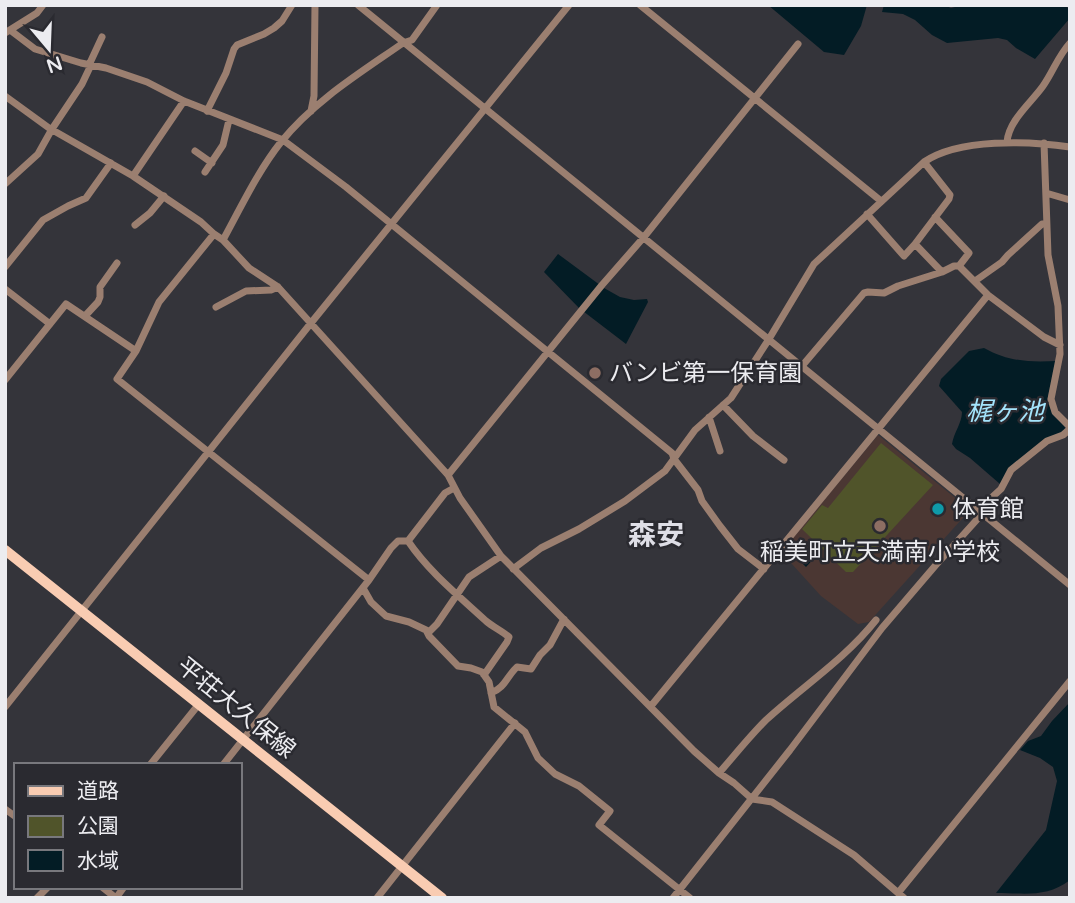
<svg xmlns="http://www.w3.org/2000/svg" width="1075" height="903" viewBox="0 0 1075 903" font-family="'Varela Round','Noto Sans JP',sans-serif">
<rect width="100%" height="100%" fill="#34343a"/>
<path fill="#4b3733" d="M 878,435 L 970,510 L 869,622 L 858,624 L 821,596 L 781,552 Z"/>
<path fill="#50542a" d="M 881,443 L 933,485 L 853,572 L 846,572 L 802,529 L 822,505 L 828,508 Z"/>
<path fill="#031c25" d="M 768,5 L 867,5 L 861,26 L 844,55 L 824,52 Z
M 884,5 L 944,5 L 951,8 L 963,5 L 1065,5 L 1069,9 L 1070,18 L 1035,59 L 1016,48 L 1007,40 L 998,38 L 947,43 L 932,35 L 915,20 L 903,14 L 882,12 Z
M 558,254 L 604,288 L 620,297 L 634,300 L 647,299 L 648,302 L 626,344 L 579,308 L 544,272 Z
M 984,348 C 1009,362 1029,362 1057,361 L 1047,401 L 1052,412 L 1065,427 L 1064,431 L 1049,438 L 1000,484 L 970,458 L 956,449 L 952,444 C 954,432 962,423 962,412 L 939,386 L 941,379 L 969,351 Z
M 799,540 L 816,556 L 806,567 L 789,550 Z
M 1070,702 L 1070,880 C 1046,898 1025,893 996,893 L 1046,830 L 1057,781 L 1053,767 L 1040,758 L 1020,750 L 1028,741 L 1041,736 L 1052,721 Z"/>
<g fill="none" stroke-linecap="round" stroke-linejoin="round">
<path stroke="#9b7f70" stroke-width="7" d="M 358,5 L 1070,585
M 640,5 L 881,201
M 10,30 L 35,49 L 81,63 L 106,68 L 147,82 L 184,101 L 283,140 L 346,187 L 672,453 L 674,459 L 698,490 L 702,501 L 720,526 L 738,549 L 764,569
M 5,33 L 37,13 L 43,5
M 89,65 L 102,37
M 5,96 L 49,128 L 133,176 L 201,222 L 214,234 L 223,240 L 249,268 L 278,287 L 448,475 L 460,498 L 501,556 L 694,751 L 719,773 L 734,783 L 752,799 L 772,802 L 854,855 L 904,898
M 207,111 L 226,73 L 234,49 L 237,45 L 264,34 L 274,28 L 282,21 L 292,5
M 311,111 L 314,96 L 315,5
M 1007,142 C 1009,120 1031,103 1043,86 C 1053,72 1058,56 1070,43
M 1044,143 L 1048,255 L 1058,306 L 1060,354 L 1051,399 L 1055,412 L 1070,427
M 195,151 L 212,163
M 205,172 L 223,145 L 229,120
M 133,176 L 184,101
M 5,184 L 38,154 L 52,129 L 82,84 L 91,65
M 1046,193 L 1070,200
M 867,214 L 904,256 L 915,244 L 942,272 L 954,266 L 959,266 L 988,295 L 1044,337 L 1060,345
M 935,217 L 969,253 L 959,266
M 135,225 L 150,213 L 164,196
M 214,234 L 159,302 L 136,351 L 117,379 L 369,580
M 223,240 C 241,207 258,171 281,142 C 314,101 360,73 403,43 L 412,40 L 437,5
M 915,244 L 949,199 L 950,195 L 924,162
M 5,267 L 43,220 L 68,206 L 86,198 L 111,163
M 975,281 L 1002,262 L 1008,255 L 1042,224 L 1046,224
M 5,289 L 50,324
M 216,307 L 246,291 L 271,290 L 278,287
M 85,316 L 98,302 L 100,297 L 100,287 L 117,263
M 802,366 L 864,293 L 868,292 L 884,293 L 898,286 L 942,272
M 5,380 L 66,304 L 136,351
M 723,405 L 753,436 L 784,460
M 709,417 L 720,451
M 448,475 L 602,285 L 644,237 L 798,44
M 978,510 L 1001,489 L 1011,470 L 1047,441 L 1063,435 L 1070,429
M 408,541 C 429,572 459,596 486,621 C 493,627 502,631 509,637 L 507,642 L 484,675
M 513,569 L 541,548 L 579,529 L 625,501 L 665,471 L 695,430 L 731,398 L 769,339 L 814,264 L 924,162 C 959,138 1029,141 1070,147
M 363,588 L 371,602 L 386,616 L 409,622 L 426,630 L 429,636 L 458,666 L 471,668 L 482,672 L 489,682 L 494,707 L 525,732 L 538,758 L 555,774 L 579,786 L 610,811 L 599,825 L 690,898
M 428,633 L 437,624 L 469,577 L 501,556
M 491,693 C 505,688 507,676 517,667 L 531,669 L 540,655 L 550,645 L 564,619
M 651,706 L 988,295
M 5,707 L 311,323 L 569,5
M 150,765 L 199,704
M 223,765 L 369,580 L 391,548 L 398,541 L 408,541 L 445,493 L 454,488
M 719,773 C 734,756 749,737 766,720 C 802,687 845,659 876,620
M 5,809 L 16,817
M 102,887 L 116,898
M 898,893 L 1070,681
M 37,898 L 48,887
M 116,898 L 124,887
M 377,898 L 515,723
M 673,898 L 790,750 L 882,628 L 935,566 L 982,514"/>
<path stroke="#f9ccb2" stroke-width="10" d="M 5,550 L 442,898"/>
</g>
<g fill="#8d6e63" stroke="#2a2a30" stroke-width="2.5">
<circle cx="595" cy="373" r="7"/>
<circle cx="880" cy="526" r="7"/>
</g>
<circle fill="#0f9aa8" stroke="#2a2a30" stroke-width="2.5" cx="938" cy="509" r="7"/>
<g text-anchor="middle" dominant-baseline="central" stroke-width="5" stroke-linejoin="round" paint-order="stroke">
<g font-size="24" fill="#ececf0" stroke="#2a2a30" text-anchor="start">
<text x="609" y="373">バンビ第一保育園</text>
<text x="952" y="509">体育館</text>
<text x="880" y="552" text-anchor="middle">稲美町立天満南小学校</text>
</g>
<g font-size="24" fill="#ececf0" stroke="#2a2a30">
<text transform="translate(236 708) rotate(39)">平荘大久保線</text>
</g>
<g font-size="26" font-style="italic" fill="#a4e4fc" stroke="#2a2a30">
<text x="1005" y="411">梶ヶ池</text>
</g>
<g font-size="28" font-weight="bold" fill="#dedee6" stroke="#2a2a30">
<text x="656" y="535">森安</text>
</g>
</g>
<rect width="1075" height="903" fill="none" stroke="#ececf0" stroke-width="14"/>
<rect x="14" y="763" width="228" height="126" fill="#2a2a30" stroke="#78787d" stroke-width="2"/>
<rect x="28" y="786" width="35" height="10" fill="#f9ccb2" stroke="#78787d" stroke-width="2"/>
<text x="77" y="798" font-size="21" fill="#ececf0">道路</text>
<rect x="28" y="816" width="35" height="21" fill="#50542a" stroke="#78787d" stroke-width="2"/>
<text x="77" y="833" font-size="21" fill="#ececf0">公園</text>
<rect x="28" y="850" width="35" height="21" fill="#031c25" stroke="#78787d" stroke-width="2"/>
<text x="77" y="868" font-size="21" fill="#ececf0">水域</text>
<g transform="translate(49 49) rotate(161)" stroke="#2a2a30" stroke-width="5" paint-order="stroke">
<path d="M0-5L12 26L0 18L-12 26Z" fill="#ececf0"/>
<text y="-10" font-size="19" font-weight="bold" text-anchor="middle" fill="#ececf0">N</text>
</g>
</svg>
